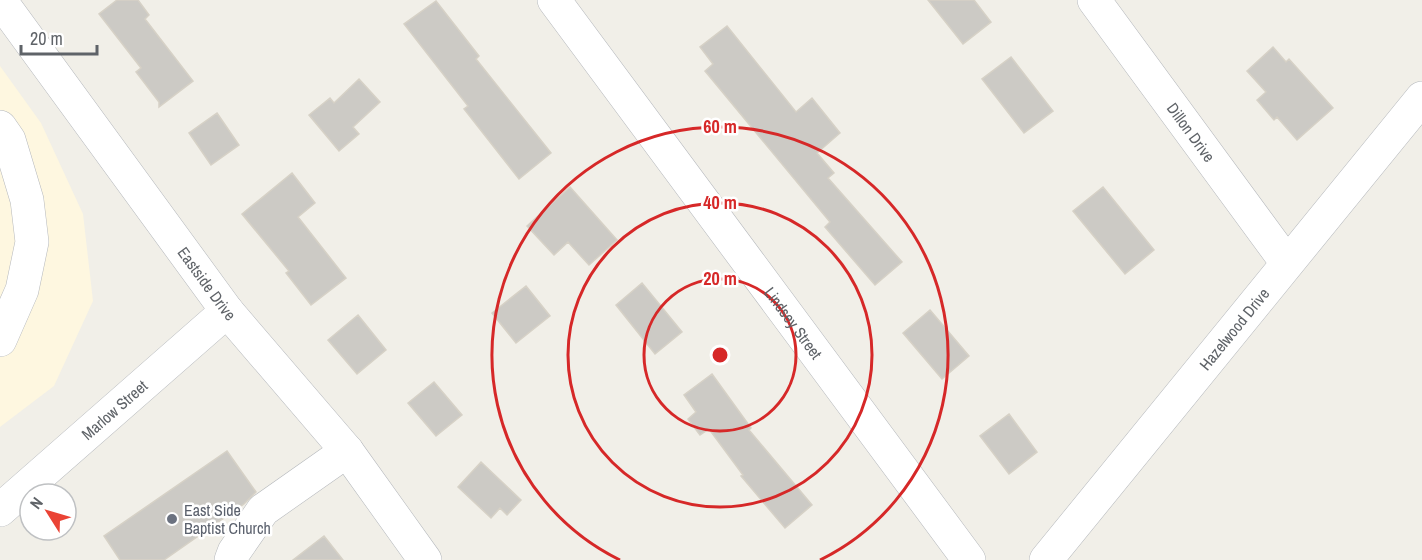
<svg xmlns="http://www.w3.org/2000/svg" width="1422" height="560" viewBox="0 0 1422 560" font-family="'Archivo Narrow',sans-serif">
<rect width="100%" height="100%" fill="#f1efe8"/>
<path fill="#fef7e0" d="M 0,66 L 41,123 L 83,214 L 93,301 L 54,386 L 0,427 Z"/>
<path fill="#cccac5" stroke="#d6d1c6" stroke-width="1.5" d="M 117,0 L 138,0 L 149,15 L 145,19 L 193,81 L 159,107 L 159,102 L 136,72 L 141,68 L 99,14 Z
M 928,0 L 974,0 L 991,22 L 963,44 Z
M 436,1 L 479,56 L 476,59 L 551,153 L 519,179 L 464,109 L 468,106 L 404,24 Z
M 727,26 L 796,112 L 812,98 L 840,133 L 817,153 L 834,173 L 828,178 L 902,262 L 875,285 L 825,227 L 830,222 L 705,71 L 713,64 L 700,47 Z
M 1273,47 L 1286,62 L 1289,59 L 1333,108 L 1297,140 L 1277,117 L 1274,120 L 1257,100 L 1266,92 L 1247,71 Z
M 1011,57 L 1053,111 L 1024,133 L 982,79 Z
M 359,79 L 380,102 L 353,127 L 359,134 L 339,151 L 309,115 L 330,98 L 334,103 Z
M 217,113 L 239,145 L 211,165 L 189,133 Z
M 292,173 L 315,203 L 298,217 L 346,278 L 311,305 L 286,273 L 289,271 L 242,214 Z
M 570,187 L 617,240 L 589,265 L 568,242 L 554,255 L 527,226 Z
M 1103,187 L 1154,250 L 1125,274 L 1073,211 Z
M 642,283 L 682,332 L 655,354 L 616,305 Z
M 526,286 L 550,316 L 516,343 L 492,313 Z
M 930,310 L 969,356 L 942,379 L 903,333 Z
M 358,315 L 386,350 L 357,374 L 328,340 Z
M 712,374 L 751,428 L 749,430 L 812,505 L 785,528 L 741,476 L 743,475 L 709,429 L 700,435 L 688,419 L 696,412 L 684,395 Z
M 434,382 L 462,415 L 436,436 L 408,403 Z
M 1009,414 L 1037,452 L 1009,474 L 980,436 Z
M 227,451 L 256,492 L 244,504 L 164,560 L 120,560 L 104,536 Z
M 481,462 L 521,500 L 507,515 L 500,508 L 491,518 L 458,487 Z
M 324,536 L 343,560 L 293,560 Z"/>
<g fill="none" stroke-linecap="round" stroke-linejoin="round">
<defs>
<g id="minor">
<path id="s1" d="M 0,0 L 227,311 L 347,451 L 425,560"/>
<path id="s2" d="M 554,0 L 969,560"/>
<path id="s3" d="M 1094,0 L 1287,263"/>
<path d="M 0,127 L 9,140 L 27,200 L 32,242 L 22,290 L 0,340"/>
<path id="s4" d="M 0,510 L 227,311"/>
<path d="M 231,560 L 234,552 L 263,510 L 347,451"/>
<path id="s5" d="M 1046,560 L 1422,98"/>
</g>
</defs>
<use href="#minor" stroke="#b5b8bc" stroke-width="34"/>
<use href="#minor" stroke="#fff" stroke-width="33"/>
</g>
<g fill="none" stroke="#d62828" stroke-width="3">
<circle cx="720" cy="355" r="76"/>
<circle cx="720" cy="355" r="152"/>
<path d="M620 560A228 228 0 1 1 820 560"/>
</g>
<circle fill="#6b7280" stroke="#fff" stroke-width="2" cx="172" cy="519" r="6"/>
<g text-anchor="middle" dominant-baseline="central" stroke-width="5" stroke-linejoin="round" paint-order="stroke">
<g font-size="16" fill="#5f6368" stroke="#fff">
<text stroke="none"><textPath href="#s3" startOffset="164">Dillon Drive</textPath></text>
<text stroke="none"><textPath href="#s1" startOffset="351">Eastside Drive</textPath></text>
<text stroke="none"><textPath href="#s2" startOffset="402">Lindsey Street</textPath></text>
<text stroke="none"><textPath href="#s5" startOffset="298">Hazelwood Drive</textPath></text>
<text stroke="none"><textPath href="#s4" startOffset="152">Marlow Street</textPath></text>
</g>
<g font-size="16" fill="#5b616d" stroke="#fff" text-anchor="start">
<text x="184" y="510">East Side<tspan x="184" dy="18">Baptist Church</tspan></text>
</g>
</g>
<circle cx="720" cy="355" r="9" fill="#d62828" stroke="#fff" stroke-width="3"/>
<g font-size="18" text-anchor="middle" font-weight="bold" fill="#d62828" stroke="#fff" stroke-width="5" stroke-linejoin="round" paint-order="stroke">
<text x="720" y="133">60 m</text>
<text x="720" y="209">40 m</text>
<text x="720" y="285">20 m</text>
</g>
<g transform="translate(48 512) rotate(307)"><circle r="28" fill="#ffffff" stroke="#bfc1c3" stroke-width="1.5"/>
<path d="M0-4.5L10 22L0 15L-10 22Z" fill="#ea4335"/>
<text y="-9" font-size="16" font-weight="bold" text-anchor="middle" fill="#5f6368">N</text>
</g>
<path d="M21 45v9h76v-9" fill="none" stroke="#5f6368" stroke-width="3"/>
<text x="30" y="45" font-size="18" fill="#5f6368" stroke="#ffffff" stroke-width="4.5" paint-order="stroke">20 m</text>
</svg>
